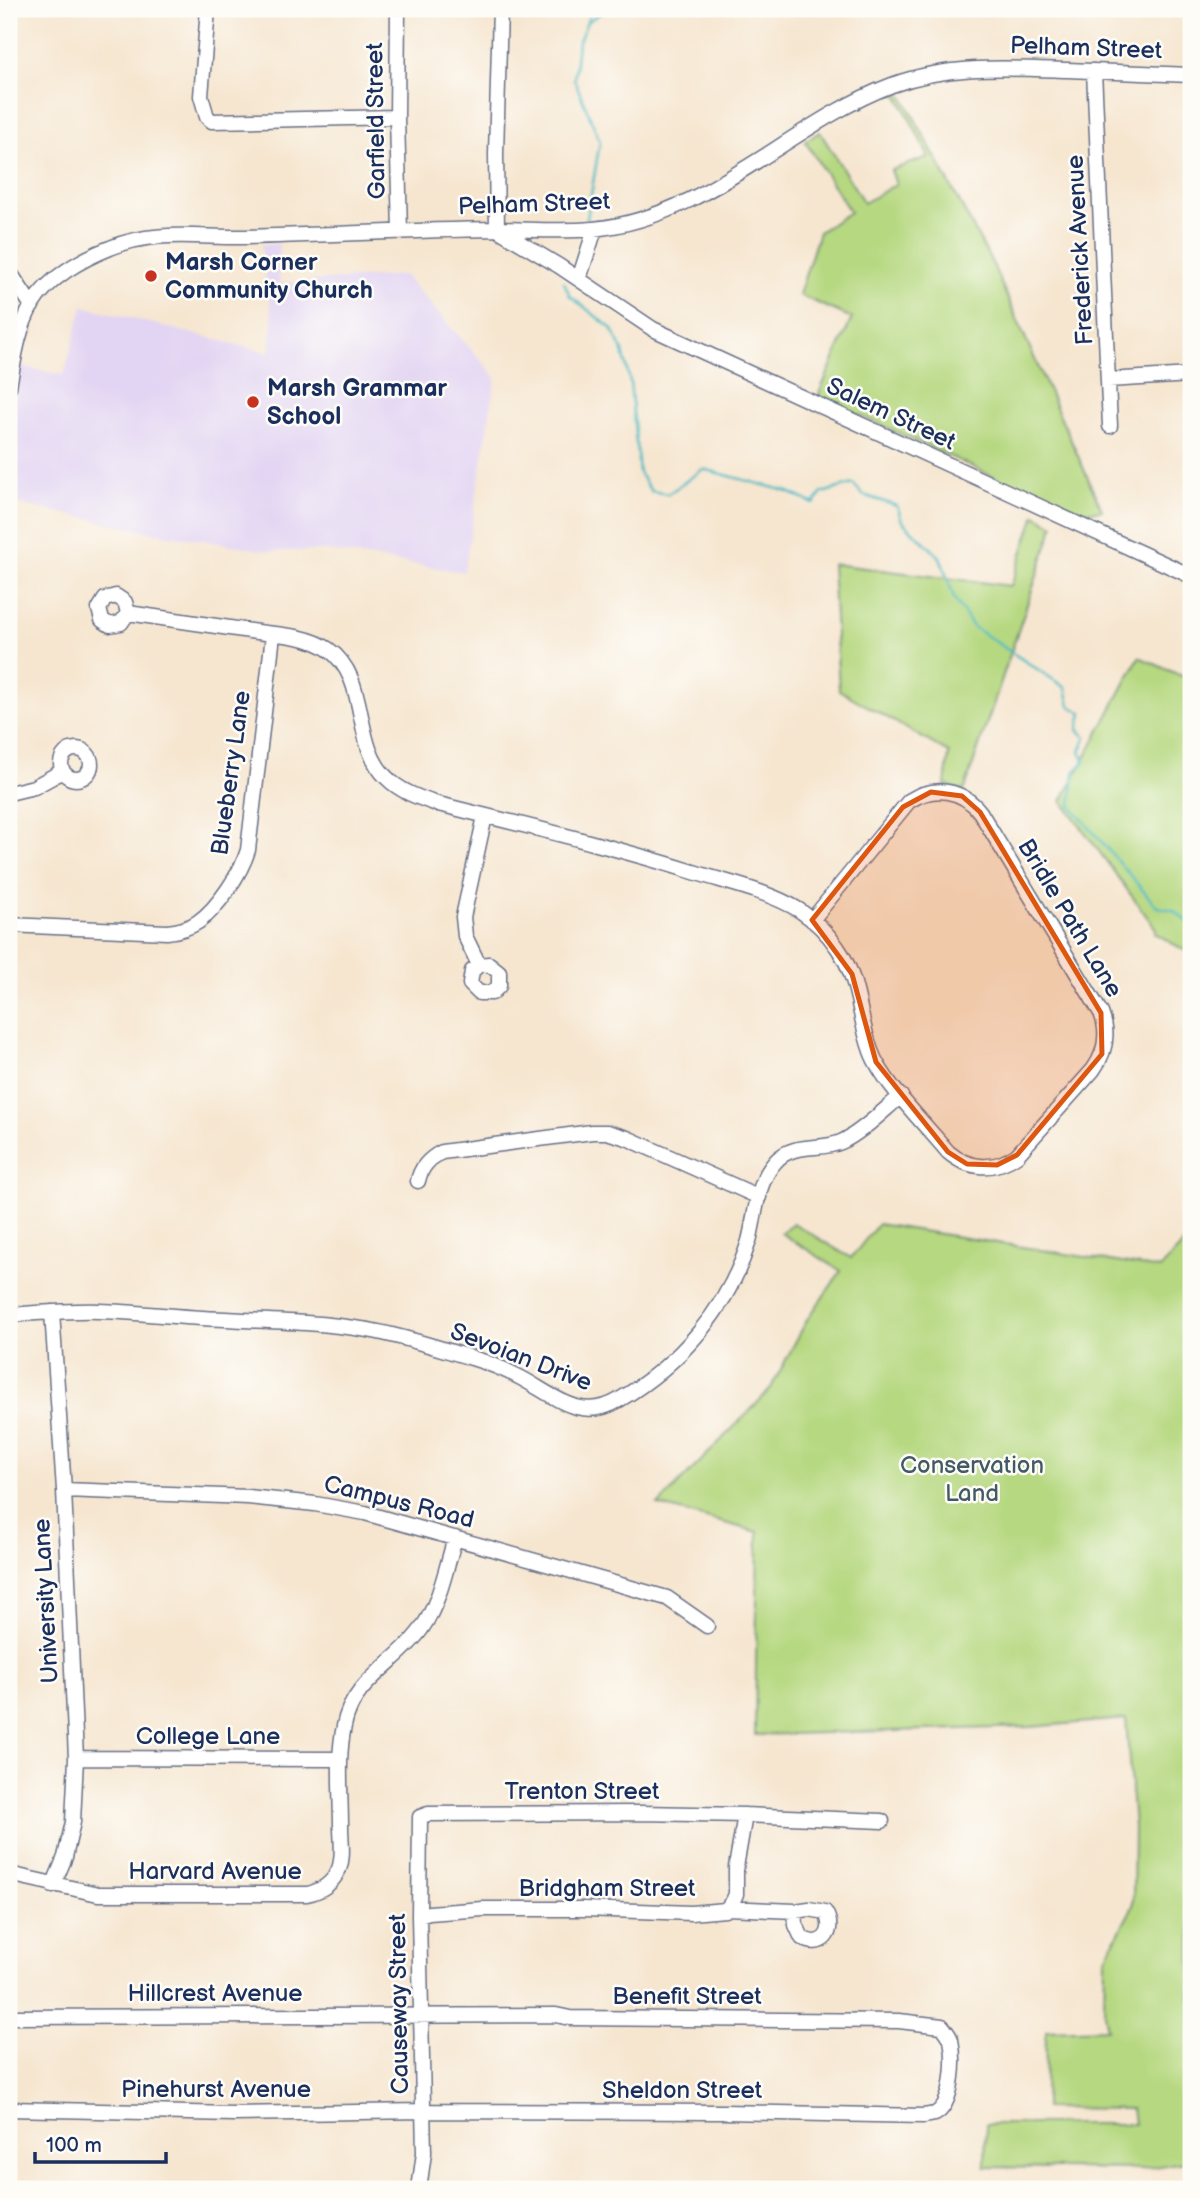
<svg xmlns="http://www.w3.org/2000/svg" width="1200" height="2198" viewBox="0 0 1200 2198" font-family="'Balsamiq Sans',sans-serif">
<rect width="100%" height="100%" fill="#fdfcf7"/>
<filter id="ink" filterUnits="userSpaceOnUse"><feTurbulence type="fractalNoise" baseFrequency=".0143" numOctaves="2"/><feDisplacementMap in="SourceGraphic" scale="14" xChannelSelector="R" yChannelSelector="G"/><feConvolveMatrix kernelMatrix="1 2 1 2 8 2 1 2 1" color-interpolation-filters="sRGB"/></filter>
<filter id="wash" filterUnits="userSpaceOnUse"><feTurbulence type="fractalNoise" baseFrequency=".00686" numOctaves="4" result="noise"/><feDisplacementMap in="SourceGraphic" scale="28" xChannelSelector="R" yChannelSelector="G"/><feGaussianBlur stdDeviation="1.57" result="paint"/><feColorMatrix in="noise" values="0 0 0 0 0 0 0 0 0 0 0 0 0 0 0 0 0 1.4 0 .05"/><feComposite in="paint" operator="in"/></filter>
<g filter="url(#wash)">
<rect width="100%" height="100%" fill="#f6e6d0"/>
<path fill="#e2d4f3" d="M 279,244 L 279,283 L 404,275 L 496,377 L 464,572 L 327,551 L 270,551 L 151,532 L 9,502 L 9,428 L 22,367 L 64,375 L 83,306 L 269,353 L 273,323 L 261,245 Z"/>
<path fill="#b6d880" stroke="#68846f" stroke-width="2" d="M 900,91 L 992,263 L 1102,510 L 1073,513 L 818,396 L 852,318 L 799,295 L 819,232 L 850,212 L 805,141 L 820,132 L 864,203 L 896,184 L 891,170 L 929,157 L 896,92 Z
M 1035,515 L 1054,525 L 964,791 L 945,785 L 949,753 L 839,690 L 832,564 L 1011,586 Z
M 1139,657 L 1191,680 L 1191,811 L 1185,816 L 1191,824 L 1191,954 L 1155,933 L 1156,929 L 1062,801 Z
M 793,1223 L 851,1258 L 878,1224 L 1160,1269 L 1191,1236 L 1191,2161 L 1142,2169 L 985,2167 L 986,2124 L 1134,2124 L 1132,2109 L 1045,2108 L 1046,2031 L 1107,2029 L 1104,2014 L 1105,1959 L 1133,1906 L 1134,1827 L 1126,1719 L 1030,1727 L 755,1735 L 758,1532 L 658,1505 L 770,1390 L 807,1320 L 841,1271 L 781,1233 Z"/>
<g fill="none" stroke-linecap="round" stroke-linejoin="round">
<path stroke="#4ab9c3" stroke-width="2.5" d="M 587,22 L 591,9
M 587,219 L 600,141 L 574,79 L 578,43 L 587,22 L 607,9
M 564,282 L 570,296 L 611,328 L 623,351 L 630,382 L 639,473 L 651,491 L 668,494 L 703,469 L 786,491 L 814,504 L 822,493 L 853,484 L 863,495 L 897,506 L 902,521 L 940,557 L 954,598 L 973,627 L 1066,688 L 1070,706 L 1082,713 L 1078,730 L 1086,737 L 1080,752 L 1085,761 L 1074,772 L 1071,806 L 1157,907 L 1173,910 L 1191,924"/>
</g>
</g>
<g filter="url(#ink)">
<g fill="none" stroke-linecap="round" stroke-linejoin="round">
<defs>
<path id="minor" d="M 208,9 L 201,96 L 207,117 L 212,121 L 397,117
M 398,9 L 397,117 L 400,232
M 500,9 L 496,154 L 497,229 L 559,266 L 653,329 L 1191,576
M 1094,71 L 1110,426
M 9,271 L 32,306
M 579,279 L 595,229
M 1108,380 L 1191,375
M 9,387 C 14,360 18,329 32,305 C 48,278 82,259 110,248 C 155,229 199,238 246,237 C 329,235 412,230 495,229 C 528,229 560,232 593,229 C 708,218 789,124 892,85 C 948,64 1008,68 1067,70 C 1108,72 1150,73 1191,75
M 128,613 L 125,602 L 116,596 L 105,599 L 99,609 L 102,620 L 110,625 L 121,623 L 128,613 C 169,619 209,625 250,631 C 275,635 306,634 328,649 C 371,679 351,744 387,778 C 400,791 417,797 434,803 C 523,825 612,846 700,874 C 733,884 769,892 799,910 C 814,920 827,932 837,947 C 860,979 858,1016 871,1051 C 882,1082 926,1125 948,1152 C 969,1170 995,1171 1017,1155 L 1093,1070 C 1106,1052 1109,1033 1101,1013 L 980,812 C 962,789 934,785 909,801 L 812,920
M61 764a15 15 0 1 1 30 0a15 15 0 1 1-30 0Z
M 9,793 L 34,787 L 63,771
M 9,925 L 167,932 C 178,931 189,928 198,922 C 218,908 241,873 248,850 L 273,635
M 479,965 L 472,971 L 470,984 L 479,993 L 492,993 L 499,986 L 499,972 L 489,964 L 479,965 L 465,936 L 463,917 L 485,816
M 418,1181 C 421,1166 430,1158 442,1152 L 592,1132 L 607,1132 L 627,1138 L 759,1197
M 52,1312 L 64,1490 L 76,1758 L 73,1822 L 65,1857 L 53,1886
M 9,1315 C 39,1313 70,1310 100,1311 C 134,1312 168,1316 202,1318 C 257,1321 313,1321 368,1330 C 403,1336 438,1348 472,1358 C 489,1363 506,1370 521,1378 C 555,1396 581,1423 619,1400 C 680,1364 728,1309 749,1241 C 756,1215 756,1182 776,1161 C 793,1142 820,1151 841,1142 C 860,1134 885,1109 901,1096
M 64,1490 L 248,1497 L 315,1504 L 365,1513 L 667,1598 L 707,1626
M 76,1758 L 340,1759
M 9,1874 L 98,1894 L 307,1894 C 322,1891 333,1883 339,1869 C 344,1856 341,1840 341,1827 C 341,1793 337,1759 344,1726 C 352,1681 398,1663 422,1628 C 440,1602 446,1568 455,1538
M 727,1908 L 733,1901 L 736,1894 L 736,1867 L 745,1815
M 419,1916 L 429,1913 L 483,1909 L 585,1909 L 691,1913 L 725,1910 L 727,1908 L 795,1911 L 809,1909 L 825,1912 C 837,1931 822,1950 802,1938 L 796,1925 L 795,1911
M 9,2017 L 556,2015 L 570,2018 L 899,2021 L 942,2026 C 945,2030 949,2034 951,2040 C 955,2058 954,2104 935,2114 C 931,2115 927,2115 924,2116 L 724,2112 L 423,2111 L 234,2114 L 9,2109
M 419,2189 L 424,2153 L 419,1916 L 420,1817 L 428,1814 L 641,1813 L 745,1815 L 882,1821"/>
</defs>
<use href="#minor" stroke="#686f86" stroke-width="17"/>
<use href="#minor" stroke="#fff" stroke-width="14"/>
</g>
</g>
<path fill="#de5710" fill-opacity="0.2" stroke="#de5710" stroke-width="5" stroke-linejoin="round" d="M 931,792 L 962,796 L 980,812 L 1101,1013 L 1102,1054 L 1017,1155 L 997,1165 L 967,1164 L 948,1152 L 876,1062 L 852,974 L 812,920 L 903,807 Z"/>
<g fill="#c8321e" stroke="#fdfcf7" stroke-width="2.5">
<circle cx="151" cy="276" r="7"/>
<circle cx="253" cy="402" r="7"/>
</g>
<g text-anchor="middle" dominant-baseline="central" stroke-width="5" stroke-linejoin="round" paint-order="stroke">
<g font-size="24" fill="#1b2f5e" stroke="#fdfcf7">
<text transform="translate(1086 48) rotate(2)">Pelham Street</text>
<text transform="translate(376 121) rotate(-91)">Garfield Street</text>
<text transform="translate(534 204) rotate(-2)">Pelham Street</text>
<text transform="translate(1080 250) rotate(-93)">Frederick Avenue</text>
<text transform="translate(891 414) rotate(25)">Salem Street</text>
<text transform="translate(231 773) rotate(-82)">Blueberry Lane</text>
<text transform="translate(1070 918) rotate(59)">Bridle Path Lane</text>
<text transform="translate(521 1357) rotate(21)">Sevoian Drive</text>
<text transform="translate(399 1502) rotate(14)">Campus Road</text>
<text transform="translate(46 1601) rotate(-93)">University Lane</text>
<text x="208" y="1736">College Lane</text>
<text x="582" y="1791">Trenton Street</text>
<text x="215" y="1871">Harvard Avenue</text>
<text x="607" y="1888">Bridgham Street</text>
<text x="215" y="1993">Hillcrest Avenue</text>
<text x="687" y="1996">Benefit Street</text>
<text transform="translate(399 2004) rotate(-91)">Causeway Street</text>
<text x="216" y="2089">Pinehurst Avenue</text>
<text x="682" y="2090">Sheldon Street</text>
</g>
<g font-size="24" font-weight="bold" fill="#1b2f5e" stroke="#fdfcf7" text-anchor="start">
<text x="165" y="262">Marsh Corner<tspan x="165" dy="28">Community Church</tspan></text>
<text x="267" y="388">Marsh Grammar<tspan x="267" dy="28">School</tspan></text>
</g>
<g font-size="24" fill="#425966" stroke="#fdfcf7">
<text x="972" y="1465">Conservation<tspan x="972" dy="28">Land</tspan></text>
</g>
</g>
<rect width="1200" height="2198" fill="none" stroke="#fdfcf7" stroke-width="35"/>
<path d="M35 2152v10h131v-10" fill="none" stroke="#1b2f5e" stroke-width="3.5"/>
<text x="46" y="2152" font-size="21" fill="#1b2f5e" stroke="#fdfcf7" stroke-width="5" paint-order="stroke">100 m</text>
</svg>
